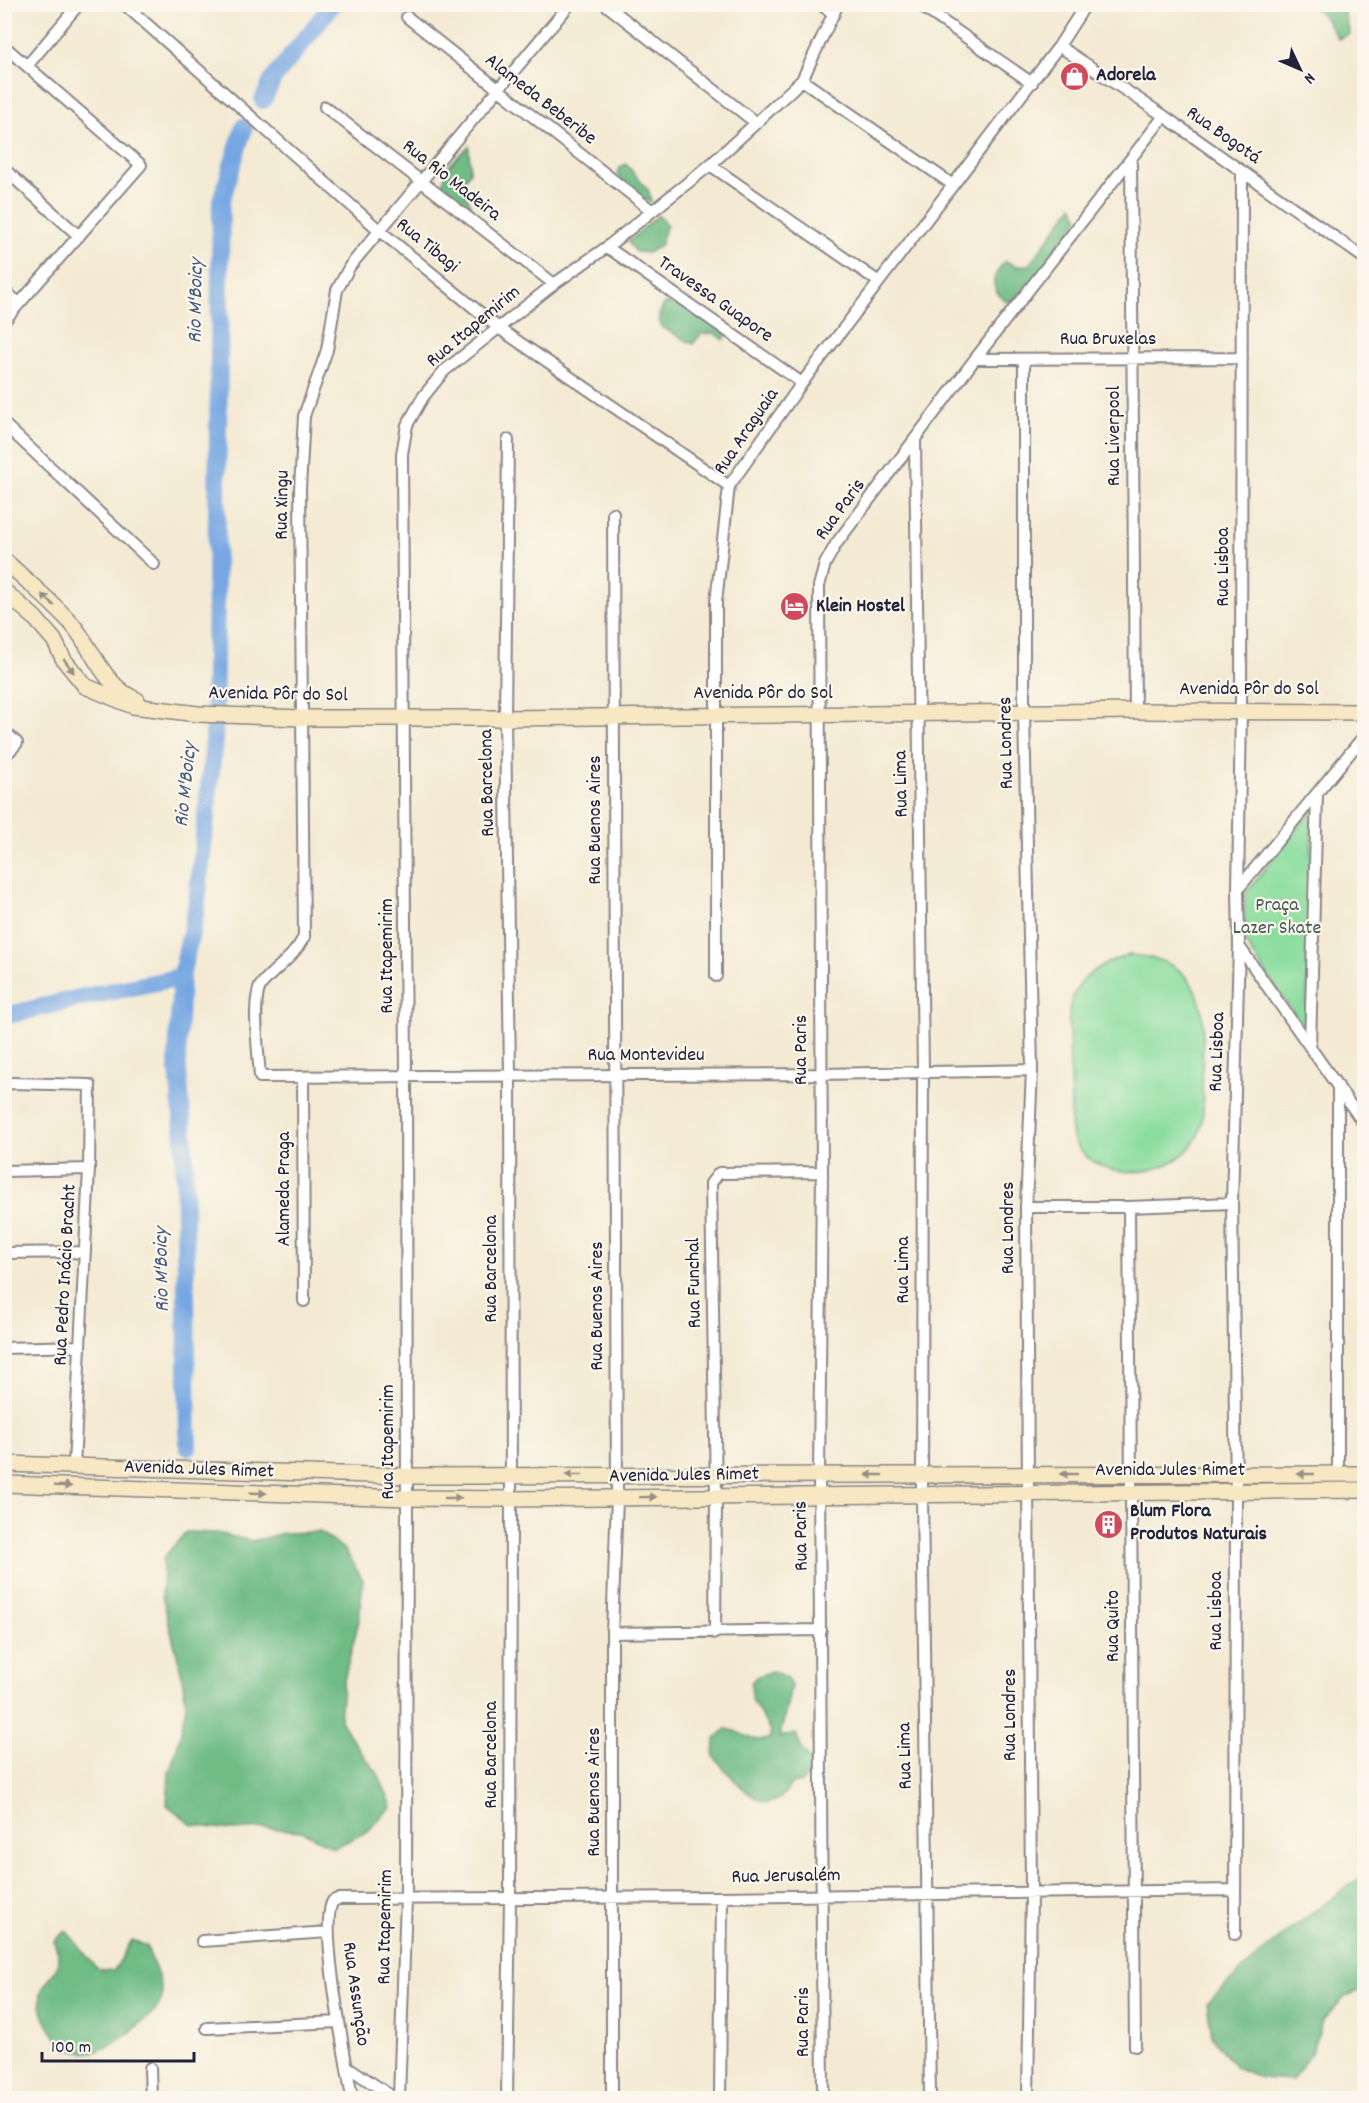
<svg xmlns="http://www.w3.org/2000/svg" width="1369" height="2103" viewBox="0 0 1369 2103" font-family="Dekko,sans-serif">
<rect width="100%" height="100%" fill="#fbf7ec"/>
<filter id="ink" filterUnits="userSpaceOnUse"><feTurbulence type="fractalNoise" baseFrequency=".0167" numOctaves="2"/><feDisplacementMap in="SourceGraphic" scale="12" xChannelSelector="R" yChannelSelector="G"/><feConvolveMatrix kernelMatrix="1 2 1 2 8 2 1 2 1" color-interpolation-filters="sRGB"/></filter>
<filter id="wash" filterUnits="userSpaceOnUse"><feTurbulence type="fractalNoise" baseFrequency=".008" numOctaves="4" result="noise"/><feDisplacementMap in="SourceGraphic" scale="24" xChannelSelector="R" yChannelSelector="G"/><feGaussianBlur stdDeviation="1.35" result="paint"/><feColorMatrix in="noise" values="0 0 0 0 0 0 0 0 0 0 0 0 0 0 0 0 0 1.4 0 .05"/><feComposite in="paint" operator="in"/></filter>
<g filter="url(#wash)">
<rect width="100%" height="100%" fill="#f4ead3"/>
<path fill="#8bdd9e" stroke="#56806c" stroke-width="1.5" d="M 1312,811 L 1306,1031 L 1244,941 L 1245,895 L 1282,846 Z
M 1128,955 C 1164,957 1191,968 1201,1006 C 1205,1020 1202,1058 1202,1074 C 1202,1097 1207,1122 1195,1141 C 1169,1182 1091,1184 1072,1136 C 1069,1128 1071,1114 1071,1104 C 1070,1074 1069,1043 1069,1013 C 1070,1007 1071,999 1074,994 C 1084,972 1107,962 1128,955 Z"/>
<path fill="#70bc85" stroke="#496f60" stroke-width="1.5" d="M 1311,5 L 1342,5 L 1350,34 L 1338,39 L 1325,18 Z
M 469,146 L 470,172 L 463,182 L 471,207 L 459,204 L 441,186 L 450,164 Z
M 626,164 L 649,191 L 651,202 C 637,198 624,187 617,174 L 619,168 Z
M 1073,205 L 1079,219 L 1019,301 L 1005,301 C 988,286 992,277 1005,261 L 1016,266 L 1029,265 Z
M 658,215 L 667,225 L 660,246 L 648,253 L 636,252 L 628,242 Z
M 676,303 L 722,323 L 730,331 L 723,340 L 714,333 L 701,334 L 693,344 L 661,327 L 659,315 L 664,304 Z
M 186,1532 L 217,1533 L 252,1541 L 284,1533 L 320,1532 L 345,1550 L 363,1580 L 359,1620 L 343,1684 L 340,1720 L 358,1748 L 378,1774 L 392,1806 L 367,1832 L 334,1848 L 302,1831 L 266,1828 L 231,1830 L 192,1825 L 167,1805 L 169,1773 L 179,1741 L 186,1705 L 181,1671 L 162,1596 L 163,1558 Z
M 773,1671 L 788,1678 L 791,1686 L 780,1737 L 796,1734 L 802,1750 L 813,1763 L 814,1771 L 801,1782 L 791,1784 C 786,1793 777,1805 765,1802 C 747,1797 726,1771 714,1757 L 715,1739 L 726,1729 C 742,1730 754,1746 770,1738 L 770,1730 L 752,1700 L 751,1683 L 756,1677 Z
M 1364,1875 L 1364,1989 L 1346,1996 L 1323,2020 L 1312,2052 L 1292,2080 L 1260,2078 L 1235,2067 L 1212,2036 L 1207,2004 C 1254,1955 1309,1914 1364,1875 Z
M 66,1931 C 78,1943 86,1957 98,1969 L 114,1971 L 132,1940 L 147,1946 C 150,1959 163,1983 162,1994 C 162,2006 150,2016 141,2023 C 111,2050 73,2073 48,2025 C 42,2014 37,1998 44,1986 C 49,1976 59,1971 59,1958 C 59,1953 55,1946 54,1941 Z"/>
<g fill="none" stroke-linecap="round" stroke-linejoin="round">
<path stroke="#77a7e2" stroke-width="18" d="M 263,100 L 273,79 L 333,4
M 4,1016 L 84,997 L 181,977
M 188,1447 L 184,1140 L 177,1059 L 181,977 L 196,910 L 214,741 L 221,201 L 244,127"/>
</g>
</g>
<g filter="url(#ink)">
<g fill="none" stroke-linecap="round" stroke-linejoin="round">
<defs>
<path id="street" d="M 124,4 L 379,230 L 500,329 L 729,486
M 570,4 L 350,266 L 337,290 L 327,350 L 304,416 L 300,489 L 304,937 C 292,960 275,967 261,985 C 251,1000 259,1057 260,1077 L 820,1074 L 1032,1070
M 605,4 L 756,123
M 820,4 L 834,14
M 918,4 L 1032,83
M 407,17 L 651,210
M 4,46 L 141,165 L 4,321
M 1059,46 L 1164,116 L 1364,258
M 27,66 L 79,4
M 802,80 L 953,185
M 325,107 L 554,284
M 1131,160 L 1135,711
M 710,165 L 879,282
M 4,169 L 79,236
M 607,247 L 802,383
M 4,291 L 19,303
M 975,359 L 1242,358
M 1024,359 L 1024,713 L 1032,1070 L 1026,1207 L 1031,1893 L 1028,2098
M 4,424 L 154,564
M 915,441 L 923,1071 L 922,1494 L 930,2098
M 4,731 L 17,743 L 4,757
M 1238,889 L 1364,736
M 1239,946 L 1364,1124
M 716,976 L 716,602 L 729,486 L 802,383 L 1059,46 L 1086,4
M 1310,1046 L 1317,794
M 303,1077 L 304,1301
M 4,1086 L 11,1083 L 90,1085 L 89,1169 L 74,1466
M 1338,1086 L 1338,1474
M 4,1171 L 89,1169
M 1026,1207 L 1129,1207 L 1232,1203
M 1129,1207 L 1135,2046
M 4,1253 L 85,1252
M 4,1348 L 80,1346
M 612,1633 L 821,1630
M 715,1633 L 716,1497 L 711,1183 L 719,1173 L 822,1172
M 1235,1934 L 1236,1492 L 1232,1203 L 1239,946 L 1238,889 L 1241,711 L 1242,171
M 202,1941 L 328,1932
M 207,2028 L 339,2022
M 348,2067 L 394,2098
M 150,2068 L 151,2098
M 352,2098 C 347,2065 318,1923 333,1901 L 338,1899 L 722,1897 L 1235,1890
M 399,2098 L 406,1899 L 407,1498 L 406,1076 L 402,454 L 407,425 L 423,397 L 444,371 L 554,284 L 607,247 L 710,165 L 756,123 L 802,80 L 838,4
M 507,2098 L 510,1898 L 511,1499 L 510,1074 L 505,718 L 508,440
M 612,2098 L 612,1633 L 617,1498 L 613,513
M 720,2098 L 722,1897
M 823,2098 L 819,1475 L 822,1172 L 819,586 L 825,564 L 836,544 L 975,359 L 1164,116"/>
<path id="secondary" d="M 4,560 C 27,581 51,601 72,624 C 94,650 103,686 137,700
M 4,591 L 34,617 L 54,640 L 64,660 L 85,686 L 133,706 L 198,714 L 302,718 L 505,718 L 1135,711 L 1364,712
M 4,1464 L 407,1476 L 1364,1474
M 4,1484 L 407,1498 L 511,1499 L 1364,1490"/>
</defs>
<use href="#street" stroke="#8b8687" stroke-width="14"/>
<use href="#secondary" stroke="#8b8687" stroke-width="18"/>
<use href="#street" stroke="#fff" stroke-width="10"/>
<use href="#secondary" stroke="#f7e8c3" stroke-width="15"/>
</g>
<defs><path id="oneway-solid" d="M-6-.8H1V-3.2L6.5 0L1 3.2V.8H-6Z" transform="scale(1.5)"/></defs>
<g fill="#978f86">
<use href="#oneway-solid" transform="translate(48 600) rotate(-137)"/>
<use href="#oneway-solid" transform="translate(69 666) rotate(54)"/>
<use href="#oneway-solid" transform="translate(1069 1474) rotate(180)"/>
<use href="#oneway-solid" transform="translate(1306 1474) rotate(-180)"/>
<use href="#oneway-solid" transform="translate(574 1475) rotate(180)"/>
<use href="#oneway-solid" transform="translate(874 1475) rotate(-180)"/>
<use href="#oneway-solid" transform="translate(63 1486) rotate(2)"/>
<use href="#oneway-solid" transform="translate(258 1493) rotate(2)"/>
<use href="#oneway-solid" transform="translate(648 1497) rotate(-1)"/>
<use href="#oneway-solid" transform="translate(453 1498)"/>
</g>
</g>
<defs>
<symbol id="shop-disc" viewBox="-11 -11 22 22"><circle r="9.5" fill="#d1495b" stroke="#fbf7ec"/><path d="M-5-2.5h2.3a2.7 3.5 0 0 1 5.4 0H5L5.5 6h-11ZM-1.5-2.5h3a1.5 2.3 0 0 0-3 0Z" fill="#fff"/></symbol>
<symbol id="hotel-disc" viewBox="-11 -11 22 22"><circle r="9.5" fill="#d1495b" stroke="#fbf7ec"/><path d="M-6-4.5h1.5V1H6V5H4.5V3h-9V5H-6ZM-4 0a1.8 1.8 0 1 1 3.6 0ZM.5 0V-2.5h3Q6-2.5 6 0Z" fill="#fff"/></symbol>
<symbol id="building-disc" viewBox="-11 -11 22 22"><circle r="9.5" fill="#d1495b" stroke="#fbf7ec"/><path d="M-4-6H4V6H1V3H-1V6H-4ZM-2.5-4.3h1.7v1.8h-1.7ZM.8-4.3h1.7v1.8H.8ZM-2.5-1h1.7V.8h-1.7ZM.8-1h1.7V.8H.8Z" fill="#fff"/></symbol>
</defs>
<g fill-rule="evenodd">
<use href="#shop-disc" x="1058" y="60" width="33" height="33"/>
<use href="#hotel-disc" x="778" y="590" width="33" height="33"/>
<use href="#building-disc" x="1092" y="1508" width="33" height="33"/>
</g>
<g text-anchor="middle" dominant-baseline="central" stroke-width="4.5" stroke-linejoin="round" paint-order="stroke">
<g font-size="20" font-weight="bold" fill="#22223b" stroke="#fbf7ec" text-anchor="start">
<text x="1096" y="76">Adorela</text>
<text x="816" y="607">Klein Hostel</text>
<text x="1130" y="1512">Blum Flora<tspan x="1130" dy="23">Produtos Naturais</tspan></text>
</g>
<g font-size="20" fill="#22223b" stroke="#fbf7ec">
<text transform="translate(540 100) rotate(38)">Alameda Beberibe</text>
<text transform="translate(1223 136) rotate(35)">Rua Bogotá</text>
<text transform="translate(451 181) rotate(38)">Rua Rio Madeira</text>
<text transform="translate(427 246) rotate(39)">Rua Tibagi</text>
<text transform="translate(715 300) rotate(35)">Travessa Guapore</text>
<text transform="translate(474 327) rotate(-40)">Rua Itapemirim</text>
<text x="1108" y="340">Rua Bruxelas</text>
<text transform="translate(747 432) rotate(-56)">Rua Araguaia</text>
<text transform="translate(1115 436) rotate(-90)">Rua Liverpool</text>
<text transform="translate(283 505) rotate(-89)">Rua Xingu</text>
<text transform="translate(841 510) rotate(-54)">Rua Paris</text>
<text transform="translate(1224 567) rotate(-90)">Rua Lisboa</text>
<text x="1249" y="690">Avenida Pôr do Sol</text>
<text x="763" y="694">Avenida Pôr do Sol</text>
<text transform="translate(278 695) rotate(1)">Avenida Pôr do Sol</text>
<text transform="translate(1007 743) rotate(-91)">Rua Londres</text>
<text transform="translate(488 783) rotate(-91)">Rua Barcelona</text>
<text transform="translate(902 784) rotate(-91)">Rua Lima</text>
<text transform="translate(596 820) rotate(-90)">Rua Buenos Aires</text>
<text transform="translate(388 956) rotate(-90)">Rua Itapemirim</text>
<text transform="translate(802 1050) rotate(-90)">Rua Paris</text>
<text transform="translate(1218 1052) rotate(-88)">Rua Lisboa</text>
<text x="646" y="1056">Rua Montevideu</text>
<text transform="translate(285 1189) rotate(-90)">Alameda Praga</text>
<text transform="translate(1009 1228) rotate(-90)">Rua Londres</text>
<text transform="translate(492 1269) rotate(-90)">Rua Barcelona</text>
<text transform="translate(904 1270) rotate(-90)">Rua Lima</text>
<text transform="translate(66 1275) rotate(-87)">Rua Pedro Inácio Bracht</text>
<text transform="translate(695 1283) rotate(-91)">Rua Funchal</text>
<text transform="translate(598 1306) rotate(-90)">Rua Buenos Aires</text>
<text transform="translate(389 1442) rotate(-90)">Rua Itapemirim</text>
<text transform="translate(199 1470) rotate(2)">Avenida Jules Rimet</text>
<text x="1170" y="1471">Avenida Jules Rimet</text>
<text transform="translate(684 1476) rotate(-1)">Avenida Jules Rimet</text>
<text transform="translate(802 1536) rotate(-91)">Rua Paris</text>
<text transform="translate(1217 1611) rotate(-90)">Rua Lisboa</text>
<text transform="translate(1114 1626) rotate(-90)">Rua Quito</text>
<text transform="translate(1011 1715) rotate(-90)">Rua Londres</text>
<text transform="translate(492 1755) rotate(-90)">Rua Barcelona</text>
<text transform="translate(906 1756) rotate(-91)">Rua Lima</text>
<text transform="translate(595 1792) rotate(-90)">Rua Buenos Aires</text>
<text transform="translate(786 1877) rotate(-1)">Rua Jerusalém</text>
<text transform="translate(386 1927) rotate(-89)">Rua Itapemirim</text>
<text transform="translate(355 1994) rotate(82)">Rua Assunção</text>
<text transform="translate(804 2022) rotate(-90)">Rua Paris</text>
</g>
<g font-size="20" fill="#425a59" stroke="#fbf7ec">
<text x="1277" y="906">Praça<tspan x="1277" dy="23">Lazer Skate</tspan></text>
</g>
<g font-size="21" font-style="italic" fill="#44577e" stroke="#fbf7ec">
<text transform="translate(197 301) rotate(-89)">Rio M'Boicy</text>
<text transform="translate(187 785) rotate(-84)">Rio M'Boicy</text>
<text transform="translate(163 1270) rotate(-91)">Rio M'Boicy</text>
</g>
</g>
<rect width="1369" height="2103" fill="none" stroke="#fbf7ec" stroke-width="24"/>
<g transform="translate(1300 69) rotate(134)" stroke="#fbf7ec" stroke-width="4.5" paint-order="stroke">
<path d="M0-4.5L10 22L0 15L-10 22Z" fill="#22223b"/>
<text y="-9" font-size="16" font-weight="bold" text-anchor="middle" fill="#22223b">N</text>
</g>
<path d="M42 2052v9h152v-9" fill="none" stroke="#22223b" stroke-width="3"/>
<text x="51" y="2052" font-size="18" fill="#22223b" stroke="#fbf7ec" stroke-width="4.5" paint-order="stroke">100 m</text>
</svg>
